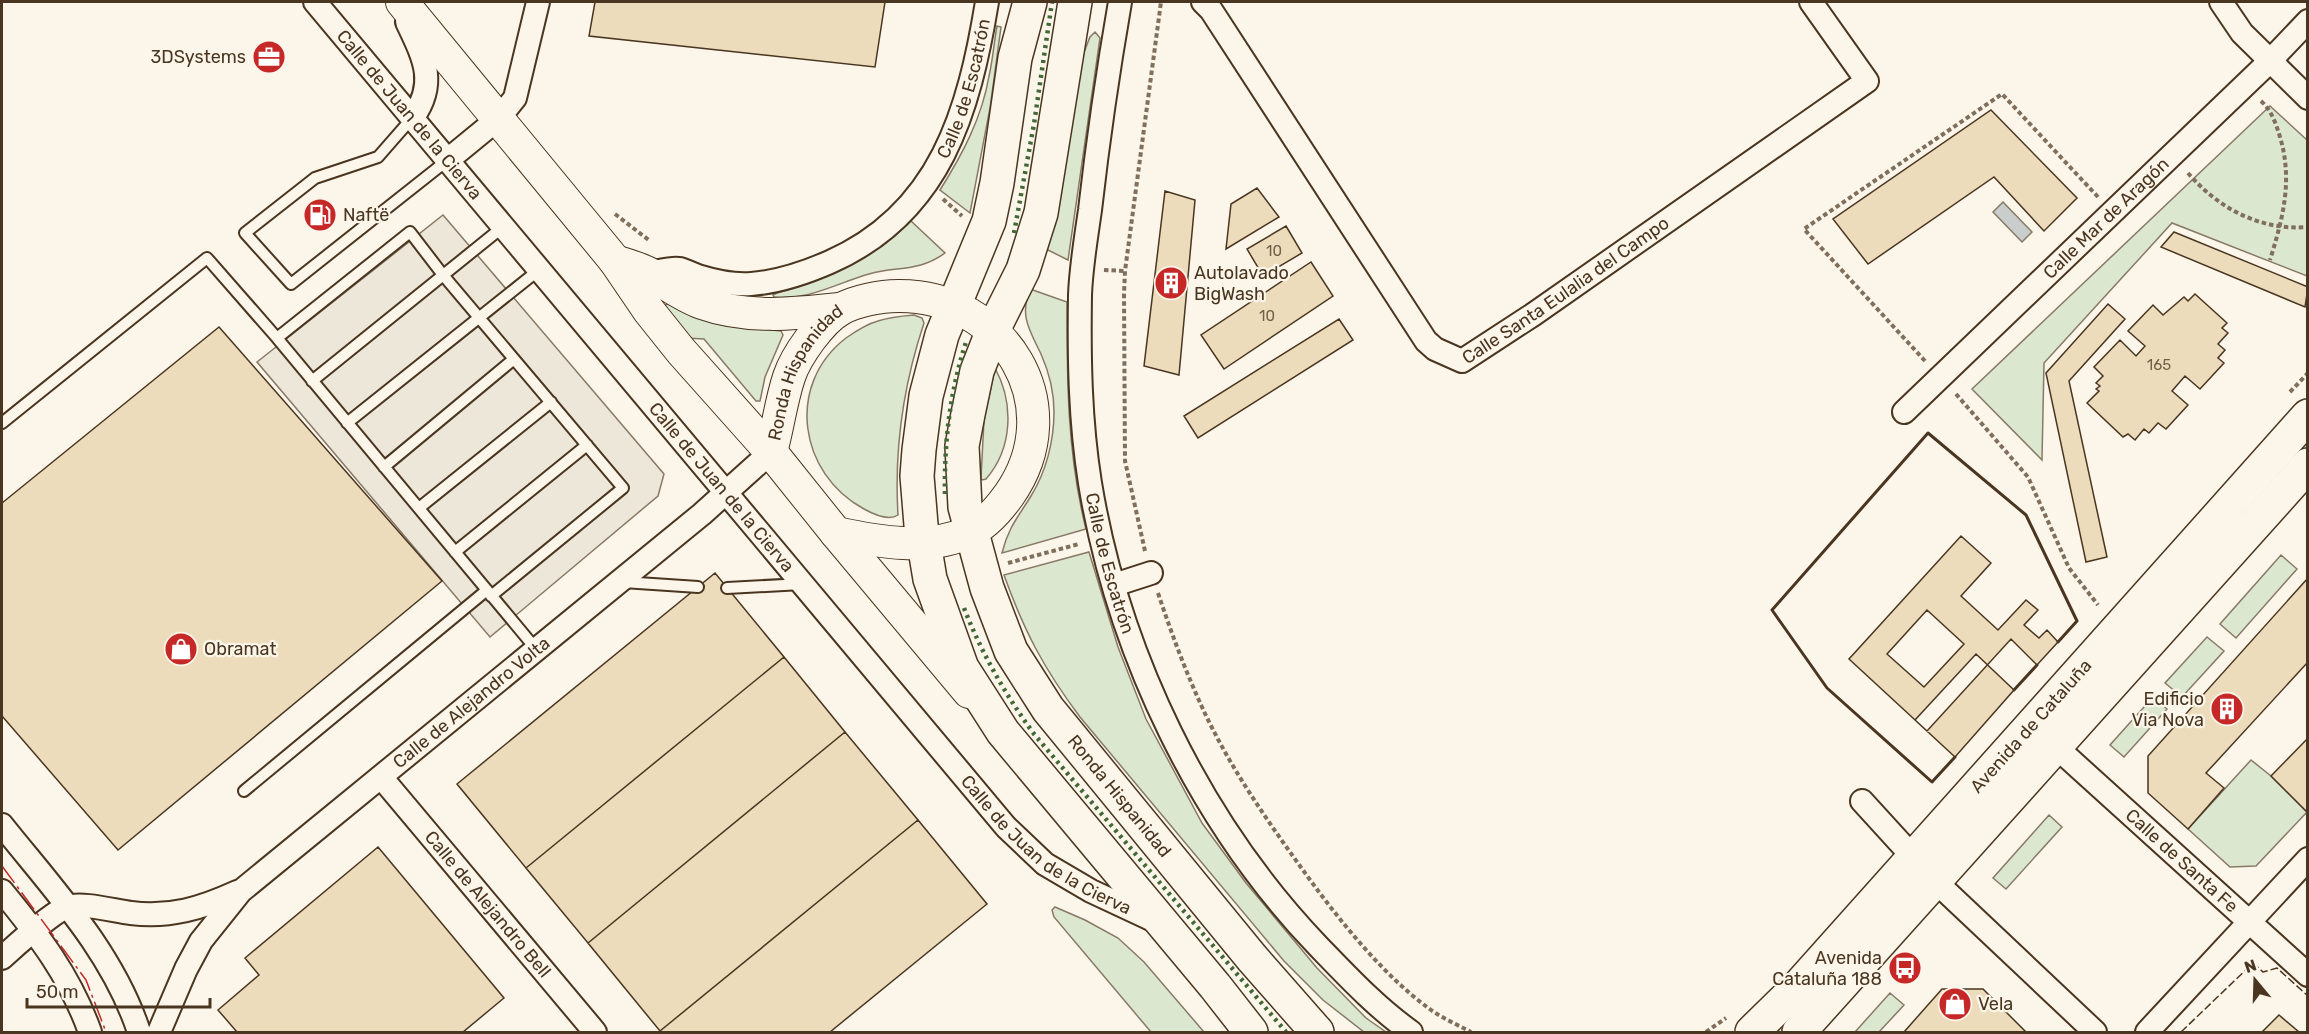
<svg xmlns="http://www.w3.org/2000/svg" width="2309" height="1034" viewBox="0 0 2309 1034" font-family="Rubik,sans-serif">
<rect width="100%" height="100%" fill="#fbf6e9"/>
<path fill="#dce7d0" stroke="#887966" stroke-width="1.5" d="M 997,26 L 1001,27 L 990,108 L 970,213 L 940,190 C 962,155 982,118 989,76 C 993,59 994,42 997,26 Z
M 1095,32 L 1100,38 L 1068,260 L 1046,249 L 1079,65 L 1090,37 Z
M 2270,106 L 2307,140 L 2307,276 L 2172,223 L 2044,363 L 2042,460 L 1972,389 Z
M 911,221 L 945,253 C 919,272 898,266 869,274 C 837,283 808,301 774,297 L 773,295 L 777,293 C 830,279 870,258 911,221 Z
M 1030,289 L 1067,302 C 1067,379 1067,454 1086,529 L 1002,553 C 1008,528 1018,517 1031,496 C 1046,472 1054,441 1054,412 C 1054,393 1049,372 1041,354 C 1030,331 1019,316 1030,289 Z
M 669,304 L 694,316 L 722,325 L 781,331 L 783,335 L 765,377 L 760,401 L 756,401 L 704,339 L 686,338 L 662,309 L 665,305 Z
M 914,315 L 922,318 L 924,323 C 903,386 894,449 898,515 C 889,521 873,514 864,509 C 799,474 785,385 846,338 C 856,331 867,324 878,321 C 890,317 902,316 914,315 Z
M 995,368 C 1014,403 1013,448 986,479 L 982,480 L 981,478 L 984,420 Z
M 1089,552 L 1118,647 L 1146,719 L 1202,823 L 1246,883 L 1317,968 L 1366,1018 L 1386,1032 L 1364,1032 L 1323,1000 L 1284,961 L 1080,717 C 1044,669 1024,631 1004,575 Z
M 2281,555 L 2297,569 L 2236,638 L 2220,624 Z
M 2207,637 L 2224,651 L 2182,697 L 2165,683 Z
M 2153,697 L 2167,709 L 2124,757 L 2110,745 Z
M 2251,760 L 2271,776 L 2307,812 L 2256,866 L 2230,867 L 2188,829 Z
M 2049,815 L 2062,827 L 2006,889 L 1993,878 Z
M 1055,907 L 1085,920 L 1118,938 L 1144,962 L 1204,1032 L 1151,1032 L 1054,917 L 1052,910 Z
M 1890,993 L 1904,1005 L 1879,1032 L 1855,1032 Z"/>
<path fill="#ede7d9" stroke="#887966" stroke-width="1.5" d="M 443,215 L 664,474 L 658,496 L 490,637 L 257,362 Z"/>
<path fill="#c9cecd" stroke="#887966" stroke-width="1.5" d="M 2003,202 L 2032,232 L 2022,242 L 1993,212 Z"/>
<path fill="#ecdcbc" stroke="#4a3520" stroke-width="1.5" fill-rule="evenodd" d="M 595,2 L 885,2 L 875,67 L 589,36 Z
M 1991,110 L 2077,198 L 2044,231 L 1994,177 L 1868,264 L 1833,219 Z
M 1257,188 L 1279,217 L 1226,249 L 1231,204 Z
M 1165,191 L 1195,200 L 1179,375 L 1144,366 Z
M 1286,226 L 1302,253 L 1263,276 L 1247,249 Z
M 2174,232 L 2308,287 L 2305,307 L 2161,247 Z
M 1311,262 L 1333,296 L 1224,369 L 1201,335 Z
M 2195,294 L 2227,323 L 2222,328 L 2228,333 L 2218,344 L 2225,350 L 2218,358 L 2224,363 L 2200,389 L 2185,376 L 2172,391 L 2188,405 L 2166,429 L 2158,423 L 2149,433 L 2144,429 L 2135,440 L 2128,434 L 2123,437 L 2087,403 L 2099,391 L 2096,389 L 2100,386 L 2096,383 L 2103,376 L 2094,367 L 2120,340 L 2136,356 L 2145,346 L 2128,331 L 2153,305 L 2163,315 L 2184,297 L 2188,301 Z
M 2108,304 L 2125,319 L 2069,381 L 2107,557 L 2086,562 L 2046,373 Z
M 1339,319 L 1353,340 L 1198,438 L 1184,416 Z
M 219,327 L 442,581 L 118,850 L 2,716 L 2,503 Z
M 1961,536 L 1991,563 L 1961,596 L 1998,630 L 2026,600 L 2038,610 L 2024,625 L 2039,638 L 2047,630 L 2058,642 L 2037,665 L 2011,639 L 1927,731 L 1849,659 ZM 1927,610 L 1964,644 L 1924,687 L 1887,654 Z
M 715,573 L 784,657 L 526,868 L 457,784 Z
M 2308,578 L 2308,662 L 2206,773 L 2224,788 L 2188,829 L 2148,793 L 2148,756 Z
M 1976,654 L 2014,690 L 1955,757 L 1915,720 Z
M 784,657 L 845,732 L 588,943 L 526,868 Z
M 845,732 L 918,820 L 660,1031 L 588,943 Z
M 2308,738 L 2308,812 L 2307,812 L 2271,776 Z
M 918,820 L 987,904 L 830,1032 L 661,1032 L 660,1031 Z
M 378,847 L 504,998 L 463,1032 L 237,1032 L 218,1010 L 259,975 L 245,958 Z
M 1942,989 L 1983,989 L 2026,1032 L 1904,1032 Z
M 2279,1015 L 2299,1032 L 2262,1032 Z"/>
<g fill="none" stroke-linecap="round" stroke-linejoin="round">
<defs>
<path id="lane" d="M 413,117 L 378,157 L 315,178 L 245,233 L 291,284 L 449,159
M 277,338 L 410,232 L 443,275 L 623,488 L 491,596
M 312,381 L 504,226
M 2,423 L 207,258 L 277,338 L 536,649
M 347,423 L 540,269
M 384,467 L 514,359
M 419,508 L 551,402
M 455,552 L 587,445
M 623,582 L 698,587
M 727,588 L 802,584
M 244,791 L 487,590"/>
<g id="street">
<path id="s1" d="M 315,2 L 1006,827 L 1045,864 L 1091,891 L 1153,920"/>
<path id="s2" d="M 1120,2 C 1108,71 1098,140 1090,210 C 1086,238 1081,267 1080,295 C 1079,358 1080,421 1090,483 C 1118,653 1200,823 1319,947 C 1348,977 1377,1008 1411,1032"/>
<path id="s3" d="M 1203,2 L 1211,10 L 1426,341 L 1435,349 L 1462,361 L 1534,314 L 1867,81 L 1811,2"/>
<path d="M 2221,2 L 2242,33 L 2308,98"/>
<path d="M 407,22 C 423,56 438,82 413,117"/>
<path d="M 449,159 L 499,118 L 515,98 L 538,2"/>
<path id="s4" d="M 649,273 C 658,272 671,267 680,269 C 687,271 694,275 701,277 C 717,282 734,285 751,284 C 778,282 805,273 830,262 C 941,213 969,111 987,2"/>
<path id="s5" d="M 1904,412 L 2269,62 L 2308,21"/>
<path d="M 1114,585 L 1151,573"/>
<path id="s6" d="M 2055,746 L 2308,975"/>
<path id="s7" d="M 381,777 L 595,1032"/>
<path d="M 1862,801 L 1914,858"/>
<path d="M 2,825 C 53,889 113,952 139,1032"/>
<path d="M 1935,881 L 2095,1032"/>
<path d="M 2,891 C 39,936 70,976 90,1032"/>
<path d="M 2,958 C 15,946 53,912 67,907 C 83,902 114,911 131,913 C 170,918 202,908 237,892"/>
<path id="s8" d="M 159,1032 L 186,969 L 201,941 L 241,891 L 702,514 L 771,452"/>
<path d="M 2147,1032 L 2308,859"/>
</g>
<g id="secondary">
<path d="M 402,2 L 615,261 L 649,311 L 681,351 L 771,452 L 836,533 L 969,692"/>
<path d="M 615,261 C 626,265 639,268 650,274 C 667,284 683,296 702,303 C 747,319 794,314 840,309"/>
<path id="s9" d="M 771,452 C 778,427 781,401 789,377 C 796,356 821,320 841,309 C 856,301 880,296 898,296 C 1004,295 1072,405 1009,495 C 999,509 985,525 969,532 C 929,551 878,542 836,533"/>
</g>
<g id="primary">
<path id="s10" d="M 1752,1032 L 1798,987 L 2308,416"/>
<path d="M 1799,1032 L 2308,465"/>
</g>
<g id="highway">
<path d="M 1030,2 L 1015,58 L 997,183 L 989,221 L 942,335 L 926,396 L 919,450 L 917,476 L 921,525 L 930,579 L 962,668 L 1003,732 L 1215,986 L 1251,1032"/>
<path id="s11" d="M 1075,2 L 1041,213 L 1023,270 L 993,330 L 986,348 L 977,371 L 968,414 L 962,446 L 965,507 L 987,588 L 1011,651 L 1048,709 L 1252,958 L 1317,1032"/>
</g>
</defs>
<use href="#lane" stroke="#4a3520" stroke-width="14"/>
<use href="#street" stroke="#4a3520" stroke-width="26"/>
<use href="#secondary" stroke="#4a3520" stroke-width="34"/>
<use href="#primary" stroke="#4a3520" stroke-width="36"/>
<use href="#highway" stroke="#4a3520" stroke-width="36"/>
<path stroke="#7f6f5c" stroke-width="4" stroke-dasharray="4.5 3" stroke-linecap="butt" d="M 2261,101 C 2272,111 2276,124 2280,137 C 2293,180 2283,218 2270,260
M 2188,173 C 2218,208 2260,231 2308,227
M 943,199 L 962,216
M 615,214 L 650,241
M 1104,270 L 1125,271
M 1925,361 L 1804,229 L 2002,94 L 2098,197
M 2290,392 L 2308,373
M 1956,394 L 2028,477 L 2069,568 L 2098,605
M 1145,551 L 1125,461 L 1124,294 L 1125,271 L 1161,2
M 1008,563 L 1079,544
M 1158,593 C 1171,632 1185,670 1202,707 C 1228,764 1264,816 1300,866 C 1335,915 1382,975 1431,1010 C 1444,1019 1458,1025 1471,1032
M 1706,1032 L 1726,1018"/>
<use href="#lane" stroke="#fbf6e9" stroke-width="10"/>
<use href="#street" stroke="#fbf6e9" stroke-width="22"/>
<use href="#secondary" stroke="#fbf6e9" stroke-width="32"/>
<use href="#primary" stroke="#fbf6e9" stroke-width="33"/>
<use href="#highway" stroke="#fbf6e9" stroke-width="33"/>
<path stroke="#436837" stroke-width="4.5" stroke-dasharray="3 4.5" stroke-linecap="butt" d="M 1014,233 L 1034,124 L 1052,2
M 945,494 C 944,442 950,392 966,342
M 964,608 C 982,654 1005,694 1034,734 L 1286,1032"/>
<path stroke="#4a3520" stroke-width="1.5" stroke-dasharray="8 3" stroke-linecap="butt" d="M 2181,1032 L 2253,963 L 2263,972 L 2277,968 L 2308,996"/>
<path stroke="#4a3520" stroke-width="3" d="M 2014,690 L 2037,665
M 1955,757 L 1932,782 L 1827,688 L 1772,610 L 1928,433 L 2026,515 L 2077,621 L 2058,642"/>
<path stroke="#c62828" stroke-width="1.5" stroke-dasharray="21 4.5 3 4.5" stroke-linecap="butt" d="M 2,866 L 86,980 L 106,1032"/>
</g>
<defs>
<symbol id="office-disc" viewBox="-11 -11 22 22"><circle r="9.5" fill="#c62828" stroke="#fbf6e9"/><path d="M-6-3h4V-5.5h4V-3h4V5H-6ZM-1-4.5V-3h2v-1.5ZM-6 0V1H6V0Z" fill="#fff"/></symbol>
<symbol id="fuel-disc" viewBox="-11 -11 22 22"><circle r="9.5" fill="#c62828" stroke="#fbf6e9"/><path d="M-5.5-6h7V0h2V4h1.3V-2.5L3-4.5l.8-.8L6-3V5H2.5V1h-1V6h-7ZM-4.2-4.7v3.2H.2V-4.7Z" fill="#fff"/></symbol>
<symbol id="building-disc" viewBox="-11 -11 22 22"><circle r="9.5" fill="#c62828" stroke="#fbf6e9"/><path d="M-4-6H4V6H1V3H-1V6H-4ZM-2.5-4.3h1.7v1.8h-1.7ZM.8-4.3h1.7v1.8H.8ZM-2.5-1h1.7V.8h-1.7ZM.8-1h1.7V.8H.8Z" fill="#fff"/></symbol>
<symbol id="shop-disc" viewBox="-11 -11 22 22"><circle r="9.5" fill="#c62828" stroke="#fbf6e9"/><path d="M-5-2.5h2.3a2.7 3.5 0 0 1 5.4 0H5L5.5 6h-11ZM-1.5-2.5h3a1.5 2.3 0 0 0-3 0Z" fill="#fff"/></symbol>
<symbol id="bus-disc" viewBox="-11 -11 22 22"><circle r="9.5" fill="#c62828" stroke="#fbf6e9"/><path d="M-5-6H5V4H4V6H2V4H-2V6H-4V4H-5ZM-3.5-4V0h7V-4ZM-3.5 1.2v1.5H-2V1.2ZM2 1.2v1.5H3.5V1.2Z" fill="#fff"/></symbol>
</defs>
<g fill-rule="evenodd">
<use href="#office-disc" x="250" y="38" width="38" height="38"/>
<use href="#fuel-disc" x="301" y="196" width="38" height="38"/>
<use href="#building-disc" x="1152" y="264" width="38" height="38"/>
<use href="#shop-disc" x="162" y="630" width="38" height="38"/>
<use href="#building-disc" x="2208" y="690" width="38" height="38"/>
<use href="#bus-disc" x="1886" y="949" width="38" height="38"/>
<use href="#shop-disc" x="1936" y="985" width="38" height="38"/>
</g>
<g text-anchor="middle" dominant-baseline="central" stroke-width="4.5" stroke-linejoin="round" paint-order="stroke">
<g font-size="15" fill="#725f47">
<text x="1274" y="251">10</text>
<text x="1267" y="316">10</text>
<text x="2159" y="365">165</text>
</g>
<g font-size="18" fill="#4a3520" stroke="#fbf6e9" text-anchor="start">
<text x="246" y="57" text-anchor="end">3DSystems</text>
<text x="343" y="215">Naftë</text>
<text x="1194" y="273">Autolavado<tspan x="1194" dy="21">BigWash</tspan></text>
<text x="204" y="649">Obramat</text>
<text x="2204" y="699" text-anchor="end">Edificio<tspan x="2204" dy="21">Via Nova</tspan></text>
<text x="1882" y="958" text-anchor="end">Avenida<tspan x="1882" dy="21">Cataluña 188</tspan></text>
<text x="1978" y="1004">Vela</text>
</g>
<g font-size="18" fill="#4a3520" stroke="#fbf6e9">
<text stroke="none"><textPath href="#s4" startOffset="416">Calle de Escatrón</textPath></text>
<text stroke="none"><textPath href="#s1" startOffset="147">Calle de Juan de la Cierva</textPath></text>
<text stroke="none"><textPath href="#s5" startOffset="280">Calle Mar de Aragón</textPath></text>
<text stroke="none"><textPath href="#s3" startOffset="573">Calle Santa Eulalia del Campo</textPath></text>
<text stroke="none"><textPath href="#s9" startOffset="88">Ronda Hispanidad</textPath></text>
<text stroke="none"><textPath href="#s1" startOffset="633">Calle de Juan de la Cierva</textPath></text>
<text stroke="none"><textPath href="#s2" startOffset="567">Calle de Escatrón</textPath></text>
<text stroke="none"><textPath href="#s8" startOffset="462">Calle de Alejandro Volta</textPath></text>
<text stroke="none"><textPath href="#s10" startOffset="414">Avenida de Cataluña</textPath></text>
<text stroke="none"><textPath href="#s11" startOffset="855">Ronda Hispanidad</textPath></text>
<text stroke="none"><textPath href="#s1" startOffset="1119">Calle de Juan de la Cierva</textPath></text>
<text stroke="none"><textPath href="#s6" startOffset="171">Calle de Santa Fe</textPath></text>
<text stroke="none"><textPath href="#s7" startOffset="166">Calle de Alejandro Bell</textPath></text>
</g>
</g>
<rect width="2309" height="1034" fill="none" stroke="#4a3520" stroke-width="6"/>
<g transform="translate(2255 980) rotate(341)" stroke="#fbf6e9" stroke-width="4.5" paint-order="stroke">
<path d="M0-4.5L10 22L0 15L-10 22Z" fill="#4a3520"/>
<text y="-9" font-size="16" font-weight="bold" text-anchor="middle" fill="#4a3520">N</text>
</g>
<path d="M27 998v9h183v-9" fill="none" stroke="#4a3520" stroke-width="3"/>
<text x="36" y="998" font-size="18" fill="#4a3520" stroke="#fbf6e9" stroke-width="4.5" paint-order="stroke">50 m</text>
</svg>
